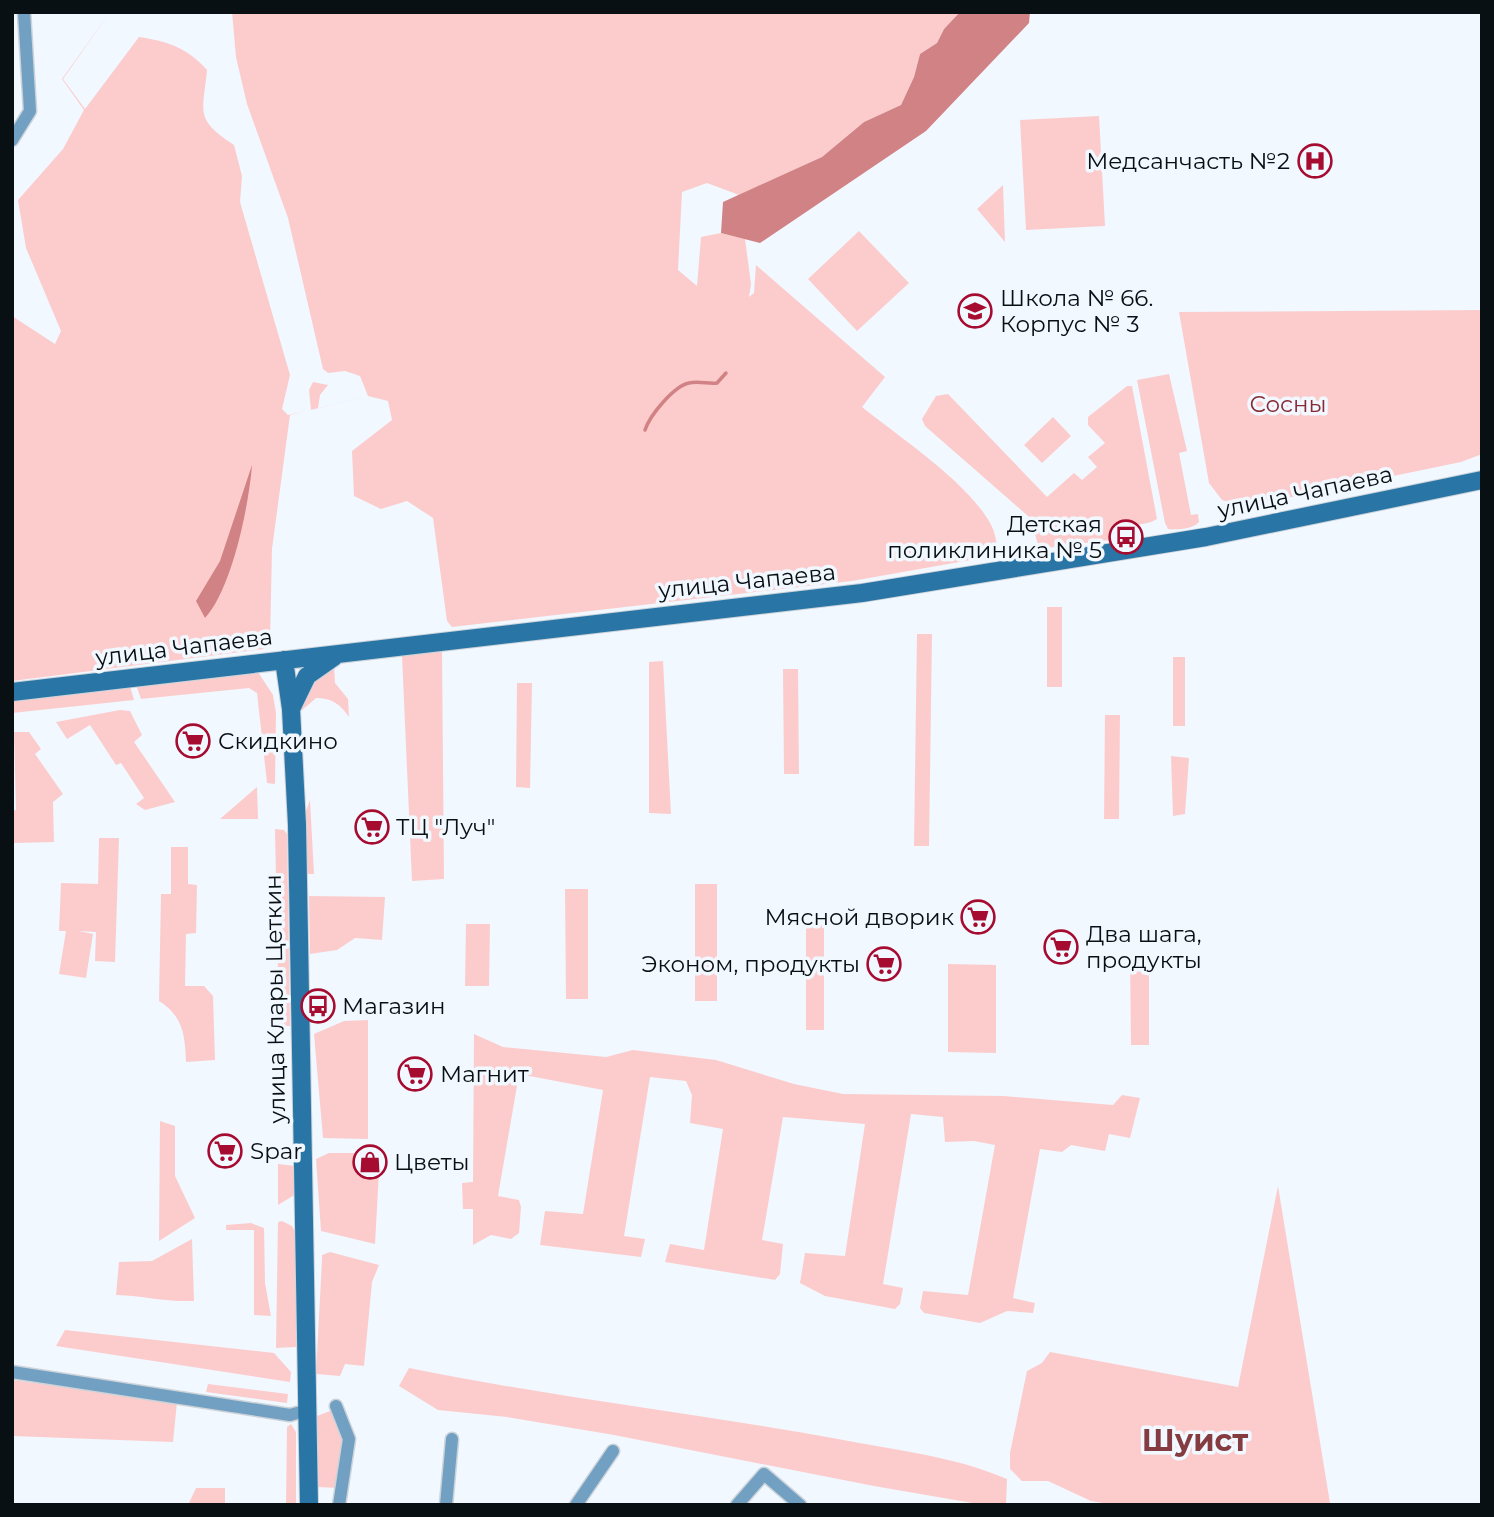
<svg xmlns="http://www.w3.org/2000/svg" width="1494" height="1517" viewBox="0 0 1494 1517" font-family="Montserrat,sans-serif">
<rect width="100%" height="100%" fill="#f1f8ff"/>
<path fill="#fccccc" d="M 110,12 L 63,79 L 85,109 L 139,37 C 167,41 188,48 207,70 C 203,113 194,119 234,145 L 242,176 L 240,202 L 290,375 L 282,409 L 288,415 L 311,410 L 309,390 L 313,382 L 328,385 L 320,395 L 318,408 L 368,396 L 360,376 L 345,371 L 328,373 L 323,369 L 288,218 L 247,104 L 236,57 L 232,12 L 960,12 L 944,29 L 937,43 L 920,54 L 914,77 L 901,105 L 864,122 L 822,157 L 739,195 L 707,183 L 682,192 L 678,270 L 697,286 L 701,237 L 721,233 L 745,239 L 751,284 L 749,297 L 754,293 L 756,265 L 885,377 L 862,407 C 899,437 974,486 993,529 C 996,537 997,547 999,555 L 852,581 L 452,627 L 447,621 L 433,518 L 407,501 L 381,509 L 354,496 L 352,451 L 392,420 L 388,401 L 368,396 L 290,415 L 272,549 L 270,641 L 264,649 L 12,681 L 12,316 L 55,344 L 61,331 L 26,248 L 18,200 L 63,149 L 84,110 L 62,79 Z
M 1099,116 L 1105,226 L 1026,230 L 1020,120 Z
M 1003,185 L 1005,242 L 977,209 Z
M 859,231 L 909,283 L 857,331 L 808,279 Z
M 1482,310 L 1482,454 L 1461,462 L 1243,507 L 1222,500 L 1209,483 L 1179,312 Z
M 1169,374 L 1187,451 L 1179,453 L 1191,515 L 1198,514 L 1199,522 C 1193,529 1178,530 1168,529 L 1165,523 L 1137,380 Z
M 1127,386 L 1132,386 L 1157,519 C 1146,526 1133,523 1121,529 L 1119,535 L 1109,540 L 1039,549 L 1035,534 L 1036,523 L 925,426 L 922,419 L 936,396 L 948,394 L 1047,497 L 1074,473 L 1082,480 L 1097,467 L 1088,457 L 1105,443 L 1088,425 L 1088,417 Z
M 1053,417 L 1071,436 L 1042,463 L 1024,445 Z
M 1047,607 L 1062,607 L 1062,687 L 1047,687 Z
M 917,634 L 932,634 L 929,846 L 914,846 Z
M 442,651 L 444,879 L 412,881 L 402,656 Z
M 1173,657 L 1185,657 L 1185,726 L 1173,726 Z
M 663,661 L 671,814 L 649,813 L 649,662 Z
M 334,664 L 335,683 L 348,699 L 349,717 C 340,704 332,698 316,698 L 300,712 C 303,682 310,678 334,664 Z
M 783,669 L 798,669 L 799,774 L 784,774 Z
M 258,672 L 273,695 L 276,713 L 275,784 L 267,783 L 257,693 L 249,688 L 141,699 L 135,682 Z
M 129,683 L 134,700 L 12,713 L 12,698 Z
M 517,683 L 532,683 L 530,788 L 516,787 Z
M 120,710 L 130,711 L 142,735 L 134,742 L 175,802 L 145,810 L 136,804 L 144,798 L 121,763 L 116,765 L 90,725 L 67,739 L 56,722 Z
M 1105,715 L 1120,715 L 1119,819 L 1104,819 Z
M 14,732 L 29,732 L 41,749 L 35,754 L 63,794 L 53,802 L 54,842 L 12,843 L 12,811 L 16,810 Z
M 1171,756 L 1189,758 L 1185,814 L 1173,816 Z
M 257,787 L 258,819 L 220,819 Z
M 310,800 L 314,874 L 307,874 L 305,814 Z
M 275,829 L 284,830 L 287,834 L 290,1026 L 279,1026 Z
M 99,838 L 119,838 L 115,962 L 95,961 L 96,932 L 79,931 L 93,934 L 86,978 L 59,974 L 66,931 L 59,931 L 61,883 L 98,884 Z
M 171,847 L 188,847 L 188,884 L 197,885 L 196,933 L 186,934 L 185,986 L 204,986 L 213,996 L 215,1060 L 186,1062 C 185,1035 183,1016 159,1001 L 161,894 L 171,894 Z
M 695,884 L 717,884 L 717,1001 L 695,1001 Z
M 565,889 L 588,889 L 588,999 L 566,999 Z
M 309,896 L 385,897 L 382,940 L 355,938 L 337,950 L 310,954 Z
M 466,924 L 490,924 L 489,986 L 465,986 Z
M 806,925 L 824,925 L 824,1030 L 806,1030 Z
M 1130,957 L 1149,957 L 1149,1045 L 1131,1045 Z
M 948,964 L 996,965 L 996,1053 L 948,1052 Z
M 368,1020 L 368,1139 L 323,1138 L 314,1034 L 344,1021 Z
M 474,1034 L 503,1047 L 606,1057 L 633,1050 L 716,1060 L 794,1084 L 843,1094 L 1003,1096 L 1113,1105 L 1122,1095 L 1140,1098 L 1130,1138 L 1109,1134 L 1105,1151 L 1071,1145 L 1062,1152 L 1040,1149 L 1013,1298 L 1035,1303 L 1033,1313 L 1007,1311 L 980,1323 L 924,1313 L 920,1308 L 923,1291 L 968,1295 L 995,1145 L 974,1141 L 945,1142 L 943,1117 L 911,1114 L 883,1284 L 903,1288 L 900,1304 L 895,1309 L 825,1296 L 800,1283 L 805,1253 L 845,1256 L 865,1124 L 783,1117 L 762,1240 L 783,1244 L 780,1274 L 775,1280 L 665,1262 L 670,1244 L 704,1250 L 723,1129 L 690,1123 L 692,1095 L 686,1081 L 650,1077 L 624,1236 L 645,1239 L 641,1257 L 540,1245 L 545,1211 L 583,1214 L 603,1090 L 519,1074 L 498,1196 L 519,1200 L 521,1207 L 519,1233 L 511,1239 L 491,1235 L 473,1245 L 473,1209 L 463,1209 L 462,1183 L 473,1182 Z
M 160,1121 L 175,1126 L 175,1176 L 195,1218 L 159,1241 Z
M 329,1153 L 380,1153 L 375,1244 L 321,1231 L 316,1159 Z
M 278,1164 L 296,1166 L 296,1194 L 278,1205 Z
M 1278,1186 L 1330,1503 L 1115,1505 L 1091,1501 L 1048,1481 L 1022,1481 L 1010,1469 L 1010,1453 L 1027,1371 L 1042,1363 L 1050,1352 L 1238,1387 Z
M 282,1221 L 292,1226 L 297,1235 L 296,1347 L 276,1348 L 278,1222 Z
M 251,1223 L 264,1228 L 265,1283 L 271,1316 L 254,1315 L 254,1230 L 226,1230 L 226,1225 Z
M 192,1239 L 194,1301 C 165,1302 145,1296 116,1295 L 119,1262 L 152,1261 Z
M 330,1252 L 379,1265 L 372,1282 L 364,1366 L 345,1364 L 340,1376 L 316,1374 L 322,1260 L 322,1255 Z
M 65,1330 L 274,1353 L 291,1372 L 290,1382 L 56,1346 Z
M 409,1368 C 551,1397 695,1413 838,1439 C 894,1450 954,1456 1007,1479 L 1006,1505 L 984,1505 L 874,1486 L 614,1435 L 507,1417 L 438,1410 L 399,1386 Z
M 12,1380 L 177,1402 L 173,1442 L 12,1436 Z
M 208,1384 L 288,1394 L 287,1403 L 206,1392 Z
M 330,1411 C 351,1433 342,1461 338,1488 L 318,1487 L 317,1416 Z
M 291,1424 L 296,1432 L 296,1505 L 286,1505 L 287,1427 Z
M 196,1488 L 225,1488 L 225,1505 L 188,1505 Z"/>
<path fill="#d18284" d="M 960,12 L 1030,12 L 1029,23 L 926,131 L 760,243 L 721,233 L 723,202 L 822,157 L 864,122 L 901,105 L 914,77 L 920,54 L 937,43 L 944,29 Z
M 252,465 C 249,505 232,589 205,618 L 196,601 L 220,561 Z"/>
<g fill="none" stroke-linecap="round" stroke-linejoin="round">
<path stroke="#d18284" stroke-width="3.5" d="M 645,430 C 650,415 674,386 689,383 C 698,381 709,384 717,383 L 726,373"/>
<defs>
<path id="street" d="M 12,140 L 30,111 L 24,12
M 12,1372 L 290,1415 L 308,1410
M 336,1406 L 349,1439 L 339,1505
M 446,1505 L 452,1439
M 576,1505 L 613,1451
M 737,1505 L 764,1474 L 800,1505"/>
<path id="secondary" d="M 284,660 L 291,709 L 297,825 L 309,1505
M 12,692 L 862,593 L 1206,537 L 1482,480
M 291,709 L 307,676 L 334,657"/>
</defs>
<use href="#street" stroke="#ccd3d9" stroke-width="15"/>
<use href="#secondary" stroke="#ccd3d9" stroke-width="20"/>
<use href="#street" stroke="#72a0c2" stroke-width="12"/>
<use href="#secondary" stroke="#2875a6" stroke-width="18"/>
</g>
<defs>
<symbol id="hospital-ring" viewBox="-11 -11 22 22"><circle r="9.5" fill="#f1f8ff" stroke="#a60c30" stroke-width="1.5"/><path d="M-5-5h3v3.5h4V-5h3V5h-3V1.5h-4V5h-3Z" fill="#a60c30"/></symbol>
<symbol id="school-ring" viewBox="-11 -11 22 22"><circle r="9.5" fill="#f1f8ff" stroke="#a60c30" stroke-width="1.5"/><path d="M0-5L7-2L0 1L-7-2ZM-4 1L0 2.5L4 1V4Q0 6-4 4Z" fill="#a60c30"/></symbol>
<symbol id="bus-ring" viewBox="-11 -11 22 22"><circle r="9.5" fill="#f1f8ff" stroke="#a60c30" stroke-width="1.5"/><path d="M-5-6H5V4H4V6H2V4H-2V6H-4V4H-5ZM-3.5-4V0h7V-4ZM-3.5 1.2v1.5H-2V1.2ZM2 1.2v1.5H3.5V1.2Z" fill="#a60c30"/></symbol>
<symbol id="supermarket-ring" viewBox="-11 -11 22 22"><circle r="9.5" fill="#f1f8ff" stroke="#a60c30" stroke-width="1.5"/><path d="M-6-5.5h2.5l.6 2H6L4.5 2H-2.5L-4.4-4H-6ZM-1.5 3.2a1.3 1.3 0 1 0 .1 0ZM3 3.2a1.3 1.3 0 1 0 .1 0Z" fill="#a60c30"/></symbol>
<symbol id="shop-ring" viewBox="-11 -11 22 22"><circle r="9.5" fill="#f1f8ff" stroke="#a60c30" stroke-width="1.5"/><path d="M-5-2.5h2.3a2.7 3.5 0 0 1 5.4 0H5L5.5 6h-11ZM-1.5-2.5h3a1.5 2.3 0 0 0-3 0Z" fill="#a60c30"/></symbol>
</defs>
<g fill-rule="evenodd">
<use href="#hospital-ring" x="1296" y="142" width="38" height="38"/>
<use href="#school-ring" x="956" y="292" width="38" height="38"/>
<use href="#bus-ring" x="1107" y="518" width="38" height="38"/>
<use href="#supermarket-ring" x="174" y="722" width="38" height="38"/>
<use href="#supermarket-ring" x="353" y="808" width="38" height="38"/>
<use href="#supermarket-ring" x="959" y="898" width="38" height="38"/>
<use href="#supermarket-ring" x="1042" y="928" width="38" height="38"/>
<use href="#supermarket-ring" x="865" y="945" width="38" height="38"/>
<use href="#bus-ring" x="299" y="987" width="38" height="38"/>
<use href="#supermarket-ring" x="396" y="1055" width="38" height="38"/>
<use href="#supermarket-ring" x="206" y="1132" width="38" height="38"/>
<use href="#shop-ring" x="351" y="1143" width="38" height="38"/>
</g>
<g text-anchor="middle" dominant-baseline="central" stroke-width="7" stroke-linejoin="round" paint-order="stroke">
<g font-size="23" fill="#091014" stroke="#f1f8ff" text-anchor="start">
<text x="1290" y="161" text-anchor="end">Медсанчасть №2</text>
<text x="1000" y="298">Школа № 66.<tspan x="1000" dy="26">Корпус № 3</tspan></text>
<text x="1102" y="524" text-anchor="end">Детская<tspan x="1102" dy="26">поликлиника № 5</tspan></text>
<text x="218" y="741">Скидкино</text>
<text x="396" y="827">ТЦ "Луч"</text>
<text x="954" y="917" text-anchor="end">Мясной дворик</text>
<text x="1086" y="934">Два шага,<tspan x="1086" dy="26">продукты</tspan></text>
<text x="860" y="964" text-anchor="end">Эконом, продукты</text>
<text x="342" y="1006">Магазин</text>
<text x="440" y="1074">Магнит</text>
<text x="250" y="1151">Spar</text>
<text x="394" y="1162">Цветы</text>
</g>
<g font-size="23" fill="#882a34" stroke="#f1f8ff">
<text x="1288" y="404">Сосны</text>
</g>
<g font-size="23" fill="#091014" stroke="#f1f8ff">
<text transform="translate(1305 492) rotate(-12)">улица Чапаева</text>
<text transform="translate(747 581) rotate(-6)">улица Чапаева</text>
<text transform="translate(184 647) rotate(-7)">улица Чапаева</text>
<text transform="translate(275 999) rotate(-91)">улица Клары Цеткин</text>
</g>
<g font-size="30" font-weight="bold" fill="#843c40" stroke="#f1f8ff">
<text x="1195" y="1440">Шуист</text>
</g>
</g>
<rect width="1494" height="1517" fill="none" stroke="#091014" stroke-width="28"/>
</svg>
